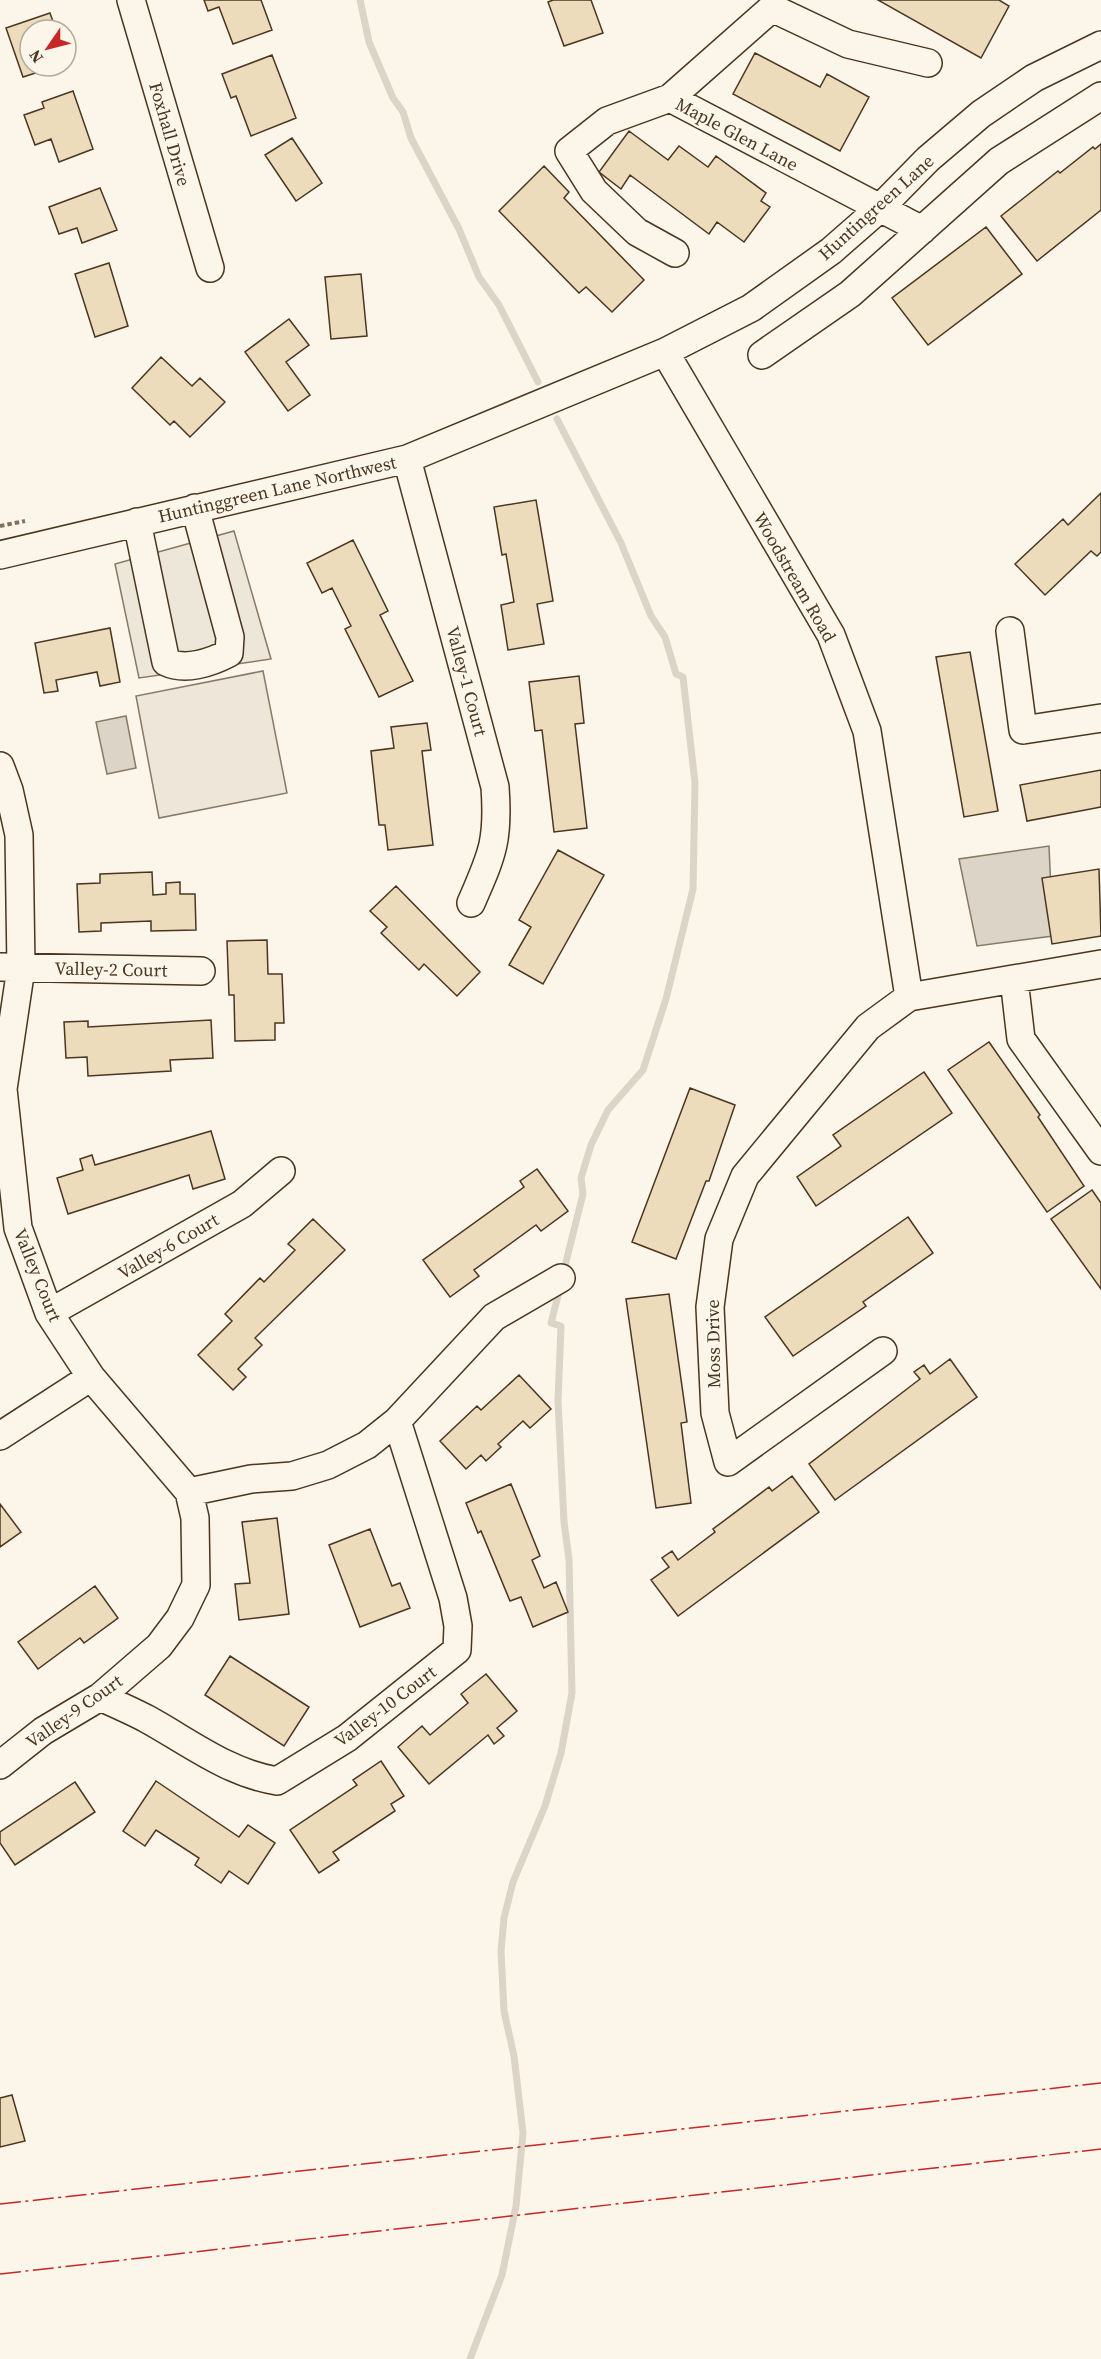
<svg xmlns="http://www.w3.org/2000/svg" width="1101" height="2359" viewBox="0 0 1101 2359" font-family="'Source Serif 4',serif">
<rect width="100%" height="100%" fill="#fbf6e9"/>
<path fill="#ede6d9" stroke="#887966" stroke-width="1.5" d="M 263,671 L 287,793 L 159,818 L 136,696 Z"/>
<path fill="#ede7d9" stroke="#887966" stroke-width="1.5" d="M 234,531 L 271,659 L 139,678 L 115,564 Z"/>
<path fill="#dcd4c6" stroke="#887966" stroke-width="1.5" d="M 126,716 L 136,768 L 107,774 L 96,722 Z
M 1049,846 L 1053,936 L 977,946 L 959,859 Z"/>
<g fill="none" stroke-linecap="round" stroke-linejoin="round">
<path stroke="#dcd4c6" stroke-width="7" d="M 360,0 L 369,42 L 393,98 L 403,112 L 411,138 L 459,229 L 479,277 L 499,305 L 538,382
M 557,419 L 621,543 L 651,616 L 665,637 L 676,674 L 683,677 L 695,783 L 693,889 L 666,999 L 643,1070 L 608,1110 L 591,1145 L 581,1178 L 583,1194 L 563,1274
M 470,2359 L 502,2275 L 516,2206 L 523,2133 L 514,2056 L 504,2011 L 501,1951 L 504,1918 L 513,1882 L 545,1806 L 561,1753 L 572,1693 L 569,1559 L 564,1522 L 558,1401 L 561,1326 L 551,1323 L 560,1288"/>
</g>
<path fill="#ecdcbc" stroke="#4a3520" stroke-width="1.5" d="M 204,0 L 261,0 L 272,30 L 233,44 L 219,7 L 208,11 Z
M 553,0 L 591,0 L 603,33 L 564,46 L 548,2 Z
M 878,0 L 999,0 L 1009,6 L 981,58 Z
M 50,13 L 56,30 L 30,30 L 30,66 L 57,66 L 23,77 L 6,28 Z
M 755,53 L 820,87 L 827,74 L 869,97 L 840,151 L 733,94 Z
M 272,55 L 296,118 L 251,136 L 236,96 L 231,98 L 222,74 Z
M 73,91 L 93,149 L 59,162 L 51,139 L 35,145 L 24,115 L 44,108 L 42,102 Z
M 629,131 L 668,160 L 679,146 L 708,167 L 716,156 L 766,193 L 761,201 L 770,207 L 744,242 L 717,222 L 709,234 L 630,175 L 621,189 L 599,172 Z
M 292,138 L 322,183 L 296,201 L 265,155 Z
M 1101,144 L 1101,210 L 1037,261 L 1001,216 L 1058,171 L 1060,173 L 1093,147 L 1095,149 Z
M 544,166 L 569,192 L 564,198 L 644,280 L 612,312 L 586,287 L 579,293 L 499,211 Z
M 100,188 L 117,230 L 82,243 L 77,228 L 59,234 L 49,207 Z
M 986,227 L 1022,274 L 928,345 L 892,298 Z
M 109,263 L 128,326 L 95,337 L 75,274 Z
M 361,274 L 367,336 L 331,339 L 325,277 Z
M 289,319 L 309,345 L 286,362 L 310,395 L 288,411 L 245,352 Z
M 161,357 L 192,386 L 200,378 L 225,402 L 190,437 L 174,421 L 170,425 L 132,388 Z
M 1101,493 L 1101,552 L 1097,556 L 1091,551 L 1045,595 L 1015,564 L 1063,519 L 1068,525 Z
M 536,500 L 553,601 L 537,604 L 544,644 L 508,650 L 501,605 L 514,602 L 506,554 L 502,555 L 494,507 Z
M 353,540 L 388,611 L 380,615 L 413,681 L 379,697 L 345,629 L 351,626 L 332,588 L 322,593 L 307,563 Z
M 110,628 L 120,682 L 100,686 L 97,672 L 56,680 L 58,691 L 44,693 L 35,643 Z
M 970,652 L 998,811 L 964,817 L 936,657 Z
M 579,676 L 584,723 L 575,724 L 587,828 L 554,832 L 542,730 L 535,731 L 529,682 Z
M 427,723 L 431,750 L 422,751 L 433,845 L 388,850 L 385,825 L 379,825 L 371,751 L 394,748 L 391,727 Z
M 1101,770 L 1101,807 L 1027,821 L 1020,785 Z
M 558,850 L 604,875 L 543,984 L 509,965 L 531,927 L 519,920 Z
M 1099,869 L 1101,936 L 1052,944 L 1042,878 Z
M 152,872 L 153,895 L 166,894 L 166,883 L 180,882 L 180,894 L 195,894 L 196,930 L 151,931 L 151,921 L 101,923 L 101,931 L 79,932 L 77,884 L 100,883 L 100,874 Z
M 396,886 L 480,972 L 457,996 L 424,964 L 419,970 L 381,933 L 387,927 L 370,911 Z
M 267,940 L 268,974 L 282,974 L 284,1023 L 275,1023 L 275,1040 L 235,1041 L 234,995 L 229,995 L 227,941 Z
M 211,1020 L 213,1058 L 170,1060 L 171,1071 L 88,1076 L 87,1057 L 66,1058 L 64,1022 L 88,1021 L 88,1027 Z
M 989,1042 L 1040,1115 L 1038,1117 L 1084,1186 L 1047,1212 L 948,1070 Z
M 924,1072 L 952,1113 L 816,1206 L 797,1177 L 841,1146 L 833,1135 Z
M 690,1088 L 735,1105 L 709,1181 L 706,1181 L 676,1259 L 632,1242 Z
M 211,1131 L 225,1179 L 193,1189 L 189,1175 L 68,1214 L 57,1178 L 83,1170 L 80,1159 L 92,1155 L 95,1165 Z
M 537,1169 L 568,1211 L 541,1231 L 536,1225 L 474,1270 L 479,1276 L 450,1297 L 423,1260 L 524,1187 L 520,1181 Z
M 1092,1190 L 1101,1203 L 1101,1289 L 1051,1219 Z
M 908,1217 L 933,1253 L 863,1302 L 866,1306 L 793,1356 L 765,1317 Z
M 313,1219 L 345,1250 L 255,1338 L 262,1345 L 238,1369 L 246,1377 L 233,1390 L 198,1355 L 232,1321 L 225,1314 L 260,1278 L 264,1282 L 295,1250 L 288,1244 Z
M 669,1294 L 687,1422 L 681,1423 L 691,1503 L 656,1508 L 626,1299 Z
M 950,1359 L 977,1397 L 835,1500 L 809,1464 L 920,1379 L 914,1372 L 924,1365 L 930,1374 Z
M 519,1375 L 551,1409 L 530,1428 L 523,1421 L 498,1444 L 501,1447 L 486,1461 L 481,1455 L 466,1469 L 440,1441 L 477,1406 L 481,1410 Z
M 792,1476 L 819,1512 L 678,1616 L 651,1580 L 669,1567 L 662,1558 L 672,1551 L 678,1560 L 715,1532 L 713,1529 L 769,1487 L 772,1491 Z
M 511,1484 L 540,1556 L 532,1560 L 544,1588 L 556,1582 L 568,1612 L 533,1627 L 521,1597 L 510,1601 L 481,1531 L 478,1533 L 466,1503 Z
M 0,1504 L 21,1532 L 0,1547 Z
M 277,1518 L 289,1614 L 239,1620 L 235,1584 L 250,1583 L 242,1522 Z
M 370,1529 L 392,1586 L 400,1583 L 410,1608 L 360,1627 L 329,1545 Z
M 95,1586 L 118,1618 L 84,1643 L 80,1638 L 38,1669 L 18,1642 Z
M 230,1656 L 309,1707 L 284,1746 L 205,1695 Z
M 486,1674 L 517,1711 L 497,1728 L 504,1736 L 494,1744 L 488,1735 L 429,1784 L 398,1747 L 422,1726 L 430,1735 L 468,1703 L 461,1694 Z
M 381,1761 L 404,1796 L 391,1804 L 395,1811 L 333,1852 L 339,1860 L 319,1873 L 290,1830 L 357,1785 L 353,1780 Z
M 156,1781 L 239,1837 L 248,1825 L 275,1843 L 248,1884 L 229,1871 L 221,1883 L 195,1865 L 199,1858 L 156,1830 L 145,1846 L 123,1831 Z
M 75,1782 L 95,1812 L 15,1865 L 0,1843 L 0,1832 Z
M 12,2095 L 25,2141 L 0,2147 L 0,2098 Z"/>
<g fill="none" stroke-linecap="round" stroke-linejoin="round">
<defs>
<path id="minor" d="M 131,0 L 210,268
M 670,98 L 772,8 L 848,44 L 928,63
M 675,253 L 637,232 L 594,191 L 569,151 L 607,121 L 670,98 L 922,230
M 665,352 L 831,635 L 867,731 L 909,997
M 762,355 L 850,294 L 999,161 L 1101,96
M 407,459 L 495,787 C 499,841 492,855 471,903
M 137,522 L 166,662 C 185,671 210,663 229,653 L 230,637 L 195,508
M 0,555 L 407,459 L 665,352 L 751,308 L 831,251 L 879,209 L 928,159 L 981,114 L 1034,78 L 1101,45
M 1010,631 L 1023,730 L 1101,718
M 0,766 L 9,790 L 19,835 L 21,968 L 3,1089 L 18,1228 L 49,1313 L 91,1377 L 189,1492 L 195,1518 L 196,1585 L 180,1618 L 159,1646 L 100,1697 L 43,1731 L 0,1765
M 0,967 L 201,971
M 1014,979 L 1021,1039 L 1101,1151
M 49,1313 L 242,1204 L 281,1171
M 883,1351 L 728,1462 L 715,1413 L 710,1307 L 719,1239 L 745,1176 L 868,1027 L 909,997 L 1101,964
M 0,1436 L 91,1377
M 189,1492 L 251,1479 L 292,1476 L 328,1465 L 367,1445 L 397,1421 L 494,1317 L 561,1278
M 100,1697 C 116,1704 132,1711 147,1719 C 189,1742 228,1773 277,1781 L 347,1738 L 457,1650 L 458,1626 L 453,1598 L 397,1421"/>
</defs>
<use href="#minor" stroke="#4a3520" stroke-width="30"/>
<path stroke="#7f6f5c" stroke-width="4" stroke-dasharray="4.5 3" stroke-linecap="butt" d="M 0,526 L 25,521"/>
<use href="#minor" stroke="#fbf6e9" stroke-width="27"/>
<path stroke="#c62828" stroke-width="1.5" stroke-dasharray="21 4.5 3 4.5" stroke-linecap="butt" d="M 0,2204 L 1101,2083
M 0,2274 L 1101,2149"/>
</g>
<g text-anchor="middle" dominant-baseline="central" stroke-width="4.5" stroke-linejoin="round" paint-order="stroke">
<g font-size="18" fill="#4a3520" stroke="#fbf6e9">
<text transform="translate(170 134) rotate(74)">Foxhall Drive</text>
<text transform="translate(737 134) rotate(28)">Maple Glen Lane</text>
<text transform="translate(876 207) rotate(-42)">Huntingreen Lane</text>
<text transform="translate(277 489) rotate(-13)">Huntinggreen Lane Northwest</text>
<text transform="translate(795 577) rotate(60)">Woodstream Road</text>
<text transform="translate(467 681) rotate(75)">Valley-1 Court</text>
<text transform="translate(111 969) rotate(1)">Valley-2 Court</text>
<text transform="translate(168 1246) rotate(-30)">Valley-6 Court</text>
<text transform="translate(38 1275) rotate(68)">Valley Court</text>
<text transform="translate(713 1344) rotate(-91)">Moss Drive</text>
<text transform="translate(385 1706) rotate(-37)">Valley-10 Court</text>
<text transform="translate(74 1711) rotate(-35)">Valley-9 Court</text>
</g>
</g>
<g transform="translate(48 48) rotate(235)"><circle r="28" fill="#fbf6e9" stroke="#b4a999" stroke-width="1.5"/>
<path d="M0-4.5L10 22L0 15L-10 22Z" fill="#c62828"/>
<text y="-9" font-size="16" font-weight="bold" text-anchor="middle" fill="#4a3520">N</text>
</g>
</svg>
